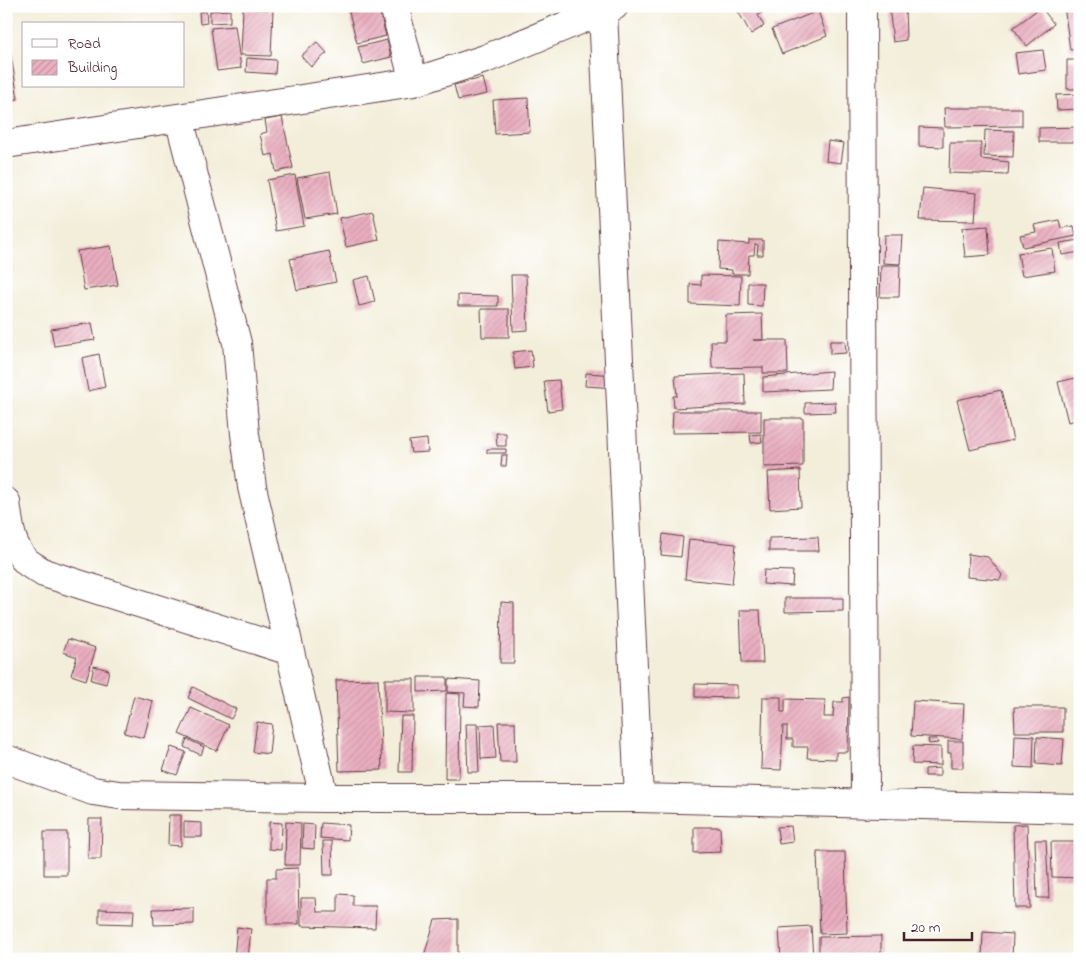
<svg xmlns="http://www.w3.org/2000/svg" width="1086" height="965" viewBox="0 0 1086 965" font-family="'Indie Flower',sans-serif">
<defs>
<pattern id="building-hatch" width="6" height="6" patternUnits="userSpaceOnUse" patternTransform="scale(1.25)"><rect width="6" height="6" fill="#e9aec0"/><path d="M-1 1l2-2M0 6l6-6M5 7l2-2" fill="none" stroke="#c995a5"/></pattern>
</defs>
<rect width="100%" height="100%" fill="#fff"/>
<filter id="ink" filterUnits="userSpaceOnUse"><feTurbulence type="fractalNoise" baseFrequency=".02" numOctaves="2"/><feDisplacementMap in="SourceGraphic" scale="10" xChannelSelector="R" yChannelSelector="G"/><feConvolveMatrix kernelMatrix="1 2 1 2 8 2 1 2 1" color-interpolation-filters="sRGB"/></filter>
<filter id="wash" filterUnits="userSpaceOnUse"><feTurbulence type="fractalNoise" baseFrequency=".0096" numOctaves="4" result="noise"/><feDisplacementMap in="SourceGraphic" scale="20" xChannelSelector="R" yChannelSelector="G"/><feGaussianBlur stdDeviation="1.12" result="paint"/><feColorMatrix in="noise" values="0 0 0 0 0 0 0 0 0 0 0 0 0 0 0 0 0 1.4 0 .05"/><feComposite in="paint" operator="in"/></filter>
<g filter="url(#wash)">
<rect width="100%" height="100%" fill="#f3eeda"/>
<g id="blocks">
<path fill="url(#building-hatch)" d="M 375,6 L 378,6 L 386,36 L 357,43 L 349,12 Z
M 735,6 L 767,6 L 769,9 L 758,15 L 764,26 L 751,34 Z
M 889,6 L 905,6 L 906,40 L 893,42 Z
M 1064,6 L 1080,6 L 1080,49 L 1070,50 Z
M 1041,7 L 1054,24 L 1027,46 L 1013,28 Z
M 243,9 L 273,10 L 271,56 L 241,55 Z
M 230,10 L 230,22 L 210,23 L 210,11 Z
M 206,11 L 207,23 L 200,24 L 199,12 Z
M 818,11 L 827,36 L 782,54 L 772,29 Z
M 235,26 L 241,68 L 217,71 L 211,28 Z
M 6,36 L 8,36 L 18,99 L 6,101 Z
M 387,40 L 391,57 L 363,64 L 358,47 Z
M 317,42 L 327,53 L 311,67 L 301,56 Z
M 1043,50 L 1046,70 L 1018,74 L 1015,53 Z
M 247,58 L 276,60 L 275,74 L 246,72 Z
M 1067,60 L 1080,60 L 1080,89 L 1067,89 Z
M 483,78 L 487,94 L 458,100 L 454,85 Z
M 1080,94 L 1080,109 L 1057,110 L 1056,95 Z
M 528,98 L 530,132 L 495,134 L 493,100 Z
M 944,108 L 1022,108 L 1022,126 L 945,127 Z
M 282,117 L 293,168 L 276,172 L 273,154 L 265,156 L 260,134 L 267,132 L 265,120 Z
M 919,127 L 943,128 L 943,147 L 919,146 Z
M 1080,127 L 1080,142 L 1039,142 L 1039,128 Z
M 985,130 L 1014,131 L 1013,157 L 984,156 Z
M 828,141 L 844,143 L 841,163 L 826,161 Z
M 950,143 L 981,143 L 981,159 L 1009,162 L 1008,175 L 949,173 Z
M 330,172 L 337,214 L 305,219 L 297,178 Z
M 295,175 L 304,226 L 276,231 L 267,180 Z
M 923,188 L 977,193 L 975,221 L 920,220 Z
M 373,211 L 379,240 L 346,247 L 340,218 Z
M 1059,220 L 1061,228 L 1074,226 L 1076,236 L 1023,247 L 1020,235 L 1036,232 L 1034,225 Z
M 988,226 L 990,255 L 965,257 L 962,228 Z
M 884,235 L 902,235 L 900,264 L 883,263 Z
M 749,240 L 763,240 L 763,255 L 757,255 L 758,245 L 755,244 L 754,255 L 749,255 L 748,274 L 732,274 L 732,270 L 718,269 L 719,242 L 749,244 Z
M 1080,240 L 1080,252 L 1062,255 L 1060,243 Z
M 111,246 L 118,285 L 84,290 L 77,251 Z
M 1052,248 L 1055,271 L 1022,276 L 1018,253 Z
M 329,251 L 336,282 L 297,290 L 290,259 Z
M 881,265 L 900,265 L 899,297 L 880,297 Z
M 511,275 L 526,275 L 528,330 L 513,331 Z
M 701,275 L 741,276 L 740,306 L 690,304 L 690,284 L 701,285 Z
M 369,276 L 375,302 L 359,306 L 353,280 Z
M 748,283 L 763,283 L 762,306 L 748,305 Z
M 458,295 L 498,296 L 498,306 L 458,306 Z
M 481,309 L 509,309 L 509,337 L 482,337 Z
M 762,314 L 763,340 L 753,340 L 787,340 L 788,373 L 763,373 L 763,367 L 712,368 L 711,341 L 726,341 L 726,315 Z
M 92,323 L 95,340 L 54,346 L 51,329 Z
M 830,341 L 845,341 L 846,353 L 830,354 Z
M 531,350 L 533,367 L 515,369 L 513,352 Z
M 99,354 L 105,387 L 88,391 L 82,358 Z
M 831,371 L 830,389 L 763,392 L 763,377 Z
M 586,373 L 617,375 L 617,388 L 585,386 Z
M 744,373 L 745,404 L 674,408 L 673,396 L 677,396 L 675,376 Z
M 1080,377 L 1080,419 L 1068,422 L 1058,382 Z
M 559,380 L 562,409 L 548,411 L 544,381 Z
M 1001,390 L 1013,440 L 970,450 L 957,400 Z
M 835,402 L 836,412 L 805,413 L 805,403 Z
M 673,411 L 761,411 L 761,432 L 672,433 Z
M 764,418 L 803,418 L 803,466 L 764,467 Z
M 496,433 L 506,433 L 506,446 L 497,446 Z
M 761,434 L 762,442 L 751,443 L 750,435 Z
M 427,439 L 428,452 L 411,453 L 409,441 Z
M 487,449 L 506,449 L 506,453 L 487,453 Z
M 502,455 L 507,455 L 506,466 L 501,466 Z
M 800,470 L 801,507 L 770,509 L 768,472 Z
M 663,534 L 683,537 L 681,557 L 661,555 Z
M 818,537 L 819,551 L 769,551 L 769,538 Z
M 689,539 L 736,544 L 732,584 L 685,579 Z
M 968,554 L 988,557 L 1002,575 L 1000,580 L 967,577 Z
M 764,570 L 793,571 L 792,586 L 763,584 Z
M 785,598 L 843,598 L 843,611 L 785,612 Z
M 501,602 L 514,603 L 514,663 L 500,663 Z
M 740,610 L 760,610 L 763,663 L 742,663 Z
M 68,639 L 96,648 L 86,680 L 71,675 L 77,657 L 63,652 Z
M 94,666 L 109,670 L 106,684 L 91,680 Z
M 418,677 L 447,677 L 447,691 L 418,692 Z
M 378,679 L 382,770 L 339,771 L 336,680 Z
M 385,679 L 414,679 L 414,713 L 385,712 Z
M 448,679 L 480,681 L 479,707 L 464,706 L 465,693 L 448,692 Z
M 695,684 L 737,685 L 737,698 L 695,697 Z
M 193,687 L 236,709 L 231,719 L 188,698 Z
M 446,693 L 460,694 L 459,779 L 445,779 Z
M 134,696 L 153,701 L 144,738 L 124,733 Z
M 763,697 L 781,697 L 781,712 L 785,712 L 785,699 L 825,700 L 824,717 L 833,717 L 834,702 L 843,702 L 843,698 L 849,697 L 848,752 L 836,752 L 836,759 L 807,758 L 808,747 L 793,747 L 793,739 L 787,739 L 787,726 L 783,726 L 781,770 L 761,769 Z
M 913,701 L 964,704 L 962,739 L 911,736 Z
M 1014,707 L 1063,707 L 1063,732 L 1015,732 Z
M 191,708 L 229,725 L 217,751 L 179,734 Z
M 401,716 L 413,716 L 412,772 L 399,772 Z
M 257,722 L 272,724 L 269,754 L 253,752 Z
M 498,722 L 515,722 L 516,762 L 500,762 Z
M 466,724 L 477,724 L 479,772 L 468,772 Z
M 494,724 L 496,758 L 481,759 L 480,725 Z
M 1015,735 L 1034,736 L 1033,768 L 1014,767 Z
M 1037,737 L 1064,739 L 1062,766 L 1036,764 Z
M 187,739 L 204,747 L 201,755 L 184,747 Z
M 928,739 L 937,739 L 938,743 L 929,744 Z
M 948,741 L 963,741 L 963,768 L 951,768 L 951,753 L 948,753 Z
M 913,746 L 941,747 L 941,765 L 912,764 Z
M 171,747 L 186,752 L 177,775 L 163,770 Z
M 940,768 L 940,776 L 925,776 L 925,769 Z
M 169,815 L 181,815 L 181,846 L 168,845 Z
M 89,819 L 102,819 L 101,859 L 88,859 Z
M 184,822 L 202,823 L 202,837 L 184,837 Z
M 269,822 L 282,823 L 281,850 L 269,849 Z
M 286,822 L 301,823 L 300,865 L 285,865 Z
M 321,823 L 349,825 L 348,840 L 320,838 Z
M 303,824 L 315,825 L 314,849 L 302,848 Z
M 1027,824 L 1030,908 L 1015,908 L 1013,825 Z
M 791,826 L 793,842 L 779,844 L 777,827 Z
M 694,827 L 720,827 L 721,852 L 694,853 Z
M 44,832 L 67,832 L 67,875 L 44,875 Z
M 1035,840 L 1046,840 L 1049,898 L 1037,898 Z
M 323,841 L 332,841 L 333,875 L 324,875 Z
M 1051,842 L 1080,842 L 1080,878 L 1052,877 Z
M 817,852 L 845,852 L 847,933 L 820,934 Z
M 298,868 L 299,924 L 267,924 L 267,878 L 276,878 L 276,869 Z
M 338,894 L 353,895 L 353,906 L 376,906 L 375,928 L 301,926 L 301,898 L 316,898 L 317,912 L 338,912 Z
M 194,908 L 194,924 L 154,925 L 153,909 Z
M 99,909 L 134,910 L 133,924 L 99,923 Z
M 458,919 L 458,959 L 423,959 L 435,920 Z
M 811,926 L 813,959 L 781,959 L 779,928 Z
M 237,927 L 251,929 L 248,959 L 234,959 Z
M 983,932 L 1013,934 L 1012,959 L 982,959 Z
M 881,936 L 881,956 L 819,957 L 819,937 Z"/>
</g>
</g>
<g filter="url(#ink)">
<use href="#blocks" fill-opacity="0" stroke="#633e45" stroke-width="1"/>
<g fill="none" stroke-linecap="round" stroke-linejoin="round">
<defs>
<path id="minor" d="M 394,6 L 414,82
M 862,6 L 865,804
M 603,11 L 639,798
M 179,118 L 237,343 L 245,434 L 252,487 L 324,798
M 6,144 L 414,82 L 485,59 L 614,6
M 6,502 C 9,523 10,547 27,562 C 32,566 38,569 44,573 L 290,651
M 6,759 L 93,791 L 119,795 L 324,798 L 639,798 L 1080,809"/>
</defs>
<use href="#minor" stroke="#633e45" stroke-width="30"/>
<use href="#minor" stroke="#fff" stroke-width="28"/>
</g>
</g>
<rect width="1086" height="965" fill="none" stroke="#fff" stroke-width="25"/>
<rect x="22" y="22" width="162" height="65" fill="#ffffff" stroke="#b7a5aa"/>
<rect x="32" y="39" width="25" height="8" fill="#ffffff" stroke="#b7a5aa"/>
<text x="68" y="48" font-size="15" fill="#4a1f2b">Road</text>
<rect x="32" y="60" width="25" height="15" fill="url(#building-hatch)" stroke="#b7a5aa"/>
<text x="68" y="72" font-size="15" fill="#4a1f2b">Building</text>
<path d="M904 932v8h68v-8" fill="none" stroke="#4a1f2b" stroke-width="2.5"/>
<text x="911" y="932" font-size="15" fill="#4a1f2b" stroke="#ffffff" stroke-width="4" paint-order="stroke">20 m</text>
</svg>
